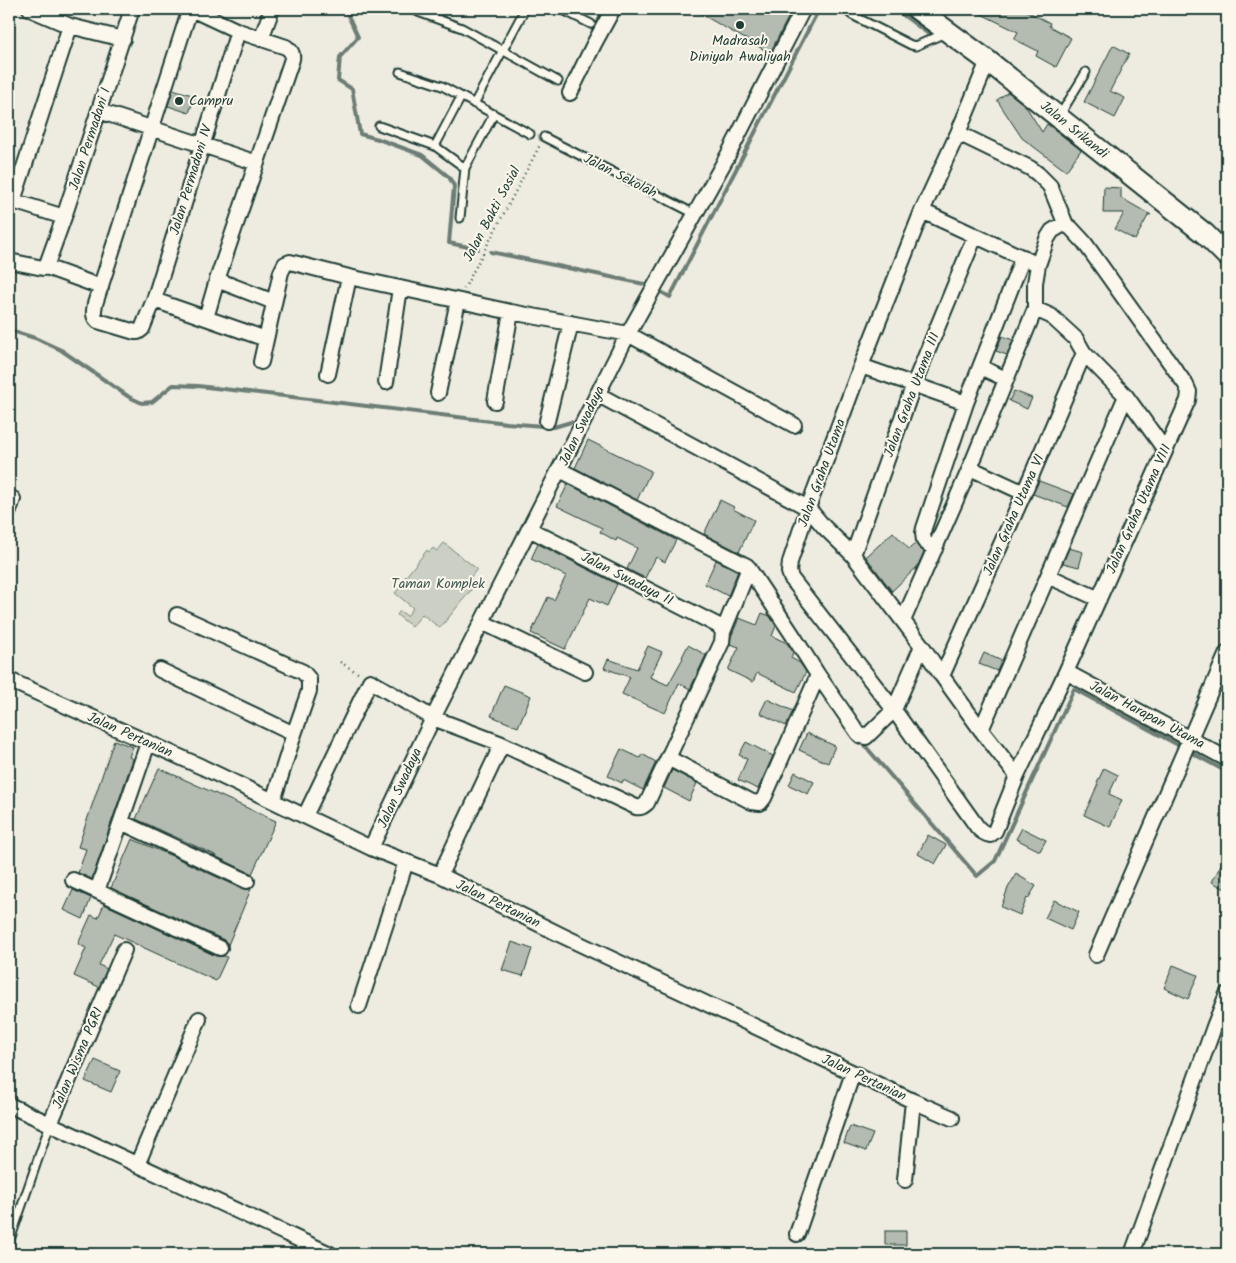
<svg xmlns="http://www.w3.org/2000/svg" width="1236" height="1263" viewBox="0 0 1236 1263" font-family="Kalam,sans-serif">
<rect width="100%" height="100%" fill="#eeece1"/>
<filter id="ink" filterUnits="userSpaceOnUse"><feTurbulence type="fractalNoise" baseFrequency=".02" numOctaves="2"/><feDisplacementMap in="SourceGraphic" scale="10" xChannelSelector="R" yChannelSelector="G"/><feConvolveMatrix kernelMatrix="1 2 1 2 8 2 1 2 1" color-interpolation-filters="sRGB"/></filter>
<g filter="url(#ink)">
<path fill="#cbcfc4" stroke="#75867c" d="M 444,543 L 477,569 L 470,578 L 476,584 L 440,628 L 422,614 L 412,627 L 397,615 L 400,611 L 407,616 L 413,608 L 395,593 L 401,586 L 399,585 L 427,550 L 429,552 L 433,548 L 437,551 Z"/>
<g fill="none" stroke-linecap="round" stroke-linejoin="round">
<path stroke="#6c7d74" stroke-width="4" d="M 345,9 L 358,37 L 340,57 L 338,80 L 352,89 L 360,134 L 378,139 L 422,155 L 449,177 L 454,186 L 449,243 L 478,249
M 895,9 L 927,33
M 491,252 L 644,284
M 663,293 L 670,297 L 819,9
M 9,330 L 35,338 L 61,350 L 129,397 L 142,403 L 152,402 L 173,385 L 198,386 L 284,396 L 507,423 L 554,427 L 571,422
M 861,741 L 977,876 L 995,861 L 1074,689 L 1178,745
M 1192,753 L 1227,772"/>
</g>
<path fill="#b4bbb0" stroke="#1f3d34" d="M 692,9 L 789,9 L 792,10 L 770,53 Z
M 971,9 L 1022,9 L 1050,23 L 1049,26 L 1071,38 L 1056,67 L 1036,56 L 1038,51 L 1014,39 L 1018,32 Z
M 1113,45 L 1129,54 L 1110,91 L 1125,98 L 1115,118 L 1084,102 Z
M 173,89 L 195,96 L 189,113 L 168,106 Z
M 1008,92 L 1025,105 L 1042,132 L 1047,124 L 1081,150 L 1066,171 L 1022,138 L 997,100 Z
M 1104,187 L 1121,188 L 1121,198 L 1151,215 L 1149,214 L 1135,240 L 1115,229 L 1124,213 L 1103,213 Z
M 1002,336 L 1013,340 L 1007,355 L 996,351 Z
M 1014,391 L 1032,398 L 1027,409 L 1009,401 Z
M 588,440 L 651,471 L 637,500 L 575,468 Z
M 1039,481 L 1074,494 L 1068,507 L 1033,494 Z
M 568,484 L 676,540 L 665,562 L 656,557 L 645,578 L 627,569 L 637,548 L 617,538 L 616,541 L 600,532 L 602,528 L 557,506 Z
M 720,500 L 734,507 L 733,509 L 754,520 L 739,552 L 704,534 Z
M 893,532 L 909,549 L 916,543 L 919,548 L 924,552 L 917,567 L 892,591 L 866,557 Z
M 538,544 L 617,584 L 607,606 L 590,598 L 565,649 L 531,633 L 548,597 L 554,600 L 566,576 L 531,559 Z
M 1069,548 L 1083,552 L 1079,567 L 1063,563 Z
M 716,560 L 738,571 L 728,596 L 705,584 Z
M 762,613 L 770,616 L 776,626 L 772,636 L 787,643 L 793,652 L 791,658 L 800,663 L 806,672 L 796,692 L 757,673 L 753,682 L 728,670 L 739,647 L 730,644 L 731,637 L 739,618 L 757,625 Z
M 688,645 L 706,655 L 690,689 L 679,683 L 665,713 L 622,694 L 630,677 L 604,668 L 608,659 L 637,669 L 648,646 L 662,652 L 650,677 L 668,685 L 683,658 L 682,657 Z
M 984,653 L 1002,661 L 997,671 L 979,664 Z
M 504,685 L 531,696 L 518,727 L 491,716 Z
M 767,699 L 793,711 L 786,726 L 760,713 Z
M 807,733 L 835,746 L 828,763 L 799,750 Z
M 114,740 L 133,747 L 129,757 L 133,759 L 92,879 L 78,873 L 86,849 L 78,847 Z
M 746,742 L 773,756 L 758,789 L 738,780 L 747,759 L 739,755 Z
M 621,749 L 640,758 L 642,754 L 656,762 L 643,790 L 623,780 L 622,783 L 608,776 Z
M 159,768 L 276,821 L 252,874 L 215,856 L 215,855 L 136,819 Z
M 1104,768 L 1118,775 L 1109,794 L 1122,800 L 1110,827 L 1084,815 L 1098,784 L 1097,783 Z
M 672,770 L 697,783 L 689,801 L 664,788 Z
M 795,772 L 814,782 L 808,794 L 789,785 Z
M 1022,828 L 1046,840 L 1040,851 L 1016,839 Z
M 928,835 L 946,845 L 935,864 L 918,854 Z
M 132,839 L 172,856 L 243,889 L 251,889 L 228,945 L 224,940 L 111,888 Z
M 1227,853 L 1227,890 L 1212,882 Z
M 1016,874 L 1036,886 L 1028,899 L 1027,898 L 1020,915 L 1001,907 L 1008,888 Z
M 73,890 L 91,898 L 83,919 L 64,910 Z
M 1054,900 L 1079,912 L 1071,930 L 1045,918 Z
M 104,904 L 216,956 L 224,956 L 227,957 L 216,981 L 114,934 L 99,965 L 107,969 L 99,987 L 74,976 L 86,948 L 78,944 L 91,915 L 98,918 Z
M 512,942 L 532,949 L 523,976 L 502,970 Z
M 1173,965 L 1198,975 L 1188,999 L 1164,988 Z
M 95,1060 L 120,1071 L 111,1092 L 85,1081 Z
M 850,1126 L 873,1134 L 866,1151 L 844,1143 Z
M 885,1231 L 906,1231 L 906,1245 L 885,1245 Z"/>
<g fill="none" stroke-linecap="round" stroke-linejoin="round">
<defs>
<path id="service" d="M 561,9 L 591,24
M 845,9 L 852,15 L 911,45 L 916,46 L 945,33
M 418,12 L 462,28 L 558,81
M 400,72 L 442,86 L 530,134
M 474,104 L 525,9
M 1060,115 L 1086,72
M 379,126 L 435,146 L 465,168 L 460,218
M 544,137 L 695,214
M 435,146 L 461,97
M 465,168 L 494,114
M 9,1243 L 50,1124"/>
<path id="minor" d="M 190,9 L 95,304 C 94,310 92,316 98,321 L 135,332 L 138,332 L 142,329 L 154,300 L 238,31
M 191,9 L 238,31 L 286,47 C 291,51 293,53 292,59 L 217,280 L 206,318
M 70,26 L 123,39
M 261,39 L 272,9
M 570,93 L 594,44 L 613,9
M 99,111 L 257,163
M 958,133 L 1030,168 L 1038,174 L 1050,186 L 1066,225
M 9,199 L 13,201 L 70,26 L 30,9
M 13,201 L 64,217
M 922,211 L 1030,261
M 9,261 L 43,268 L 46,267 L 101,287
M 46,267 L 64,217 L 132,9
M 217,280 L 274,302
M 154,300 L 266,339
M 1035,309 L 1051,316 L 1076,339 L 1084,353 L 1126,396 L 1165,450
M 261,362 L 281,272 L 285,264 L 290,262 L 349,277 L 511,312 L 628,334 L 794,425
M 861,366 L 966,403
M 980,367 L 1006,379
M 328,374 L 349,277
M 386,382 L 400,288
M 438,393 L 458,301
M 597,394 L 808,508 L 824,527 L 853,555 L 922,646 L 942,676 L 981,730 L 1017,776
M 495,401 L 511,312
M 547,421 L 571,323
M 970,468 L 1024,493
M 560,470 L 747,566 L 792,634 L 818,675 L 858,733 L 861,736 L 866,737 L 894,710 L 922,646
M 9,511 L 13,499
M 529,529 L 719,626 L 723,632
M 935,549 L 924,541 L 923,533 L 924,528 L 966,403 L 1023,257
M 853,555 L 914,384 L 975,236
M 1048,576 L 1099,599
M 177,615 L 303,672 L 309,679 L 309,691 L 294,734 L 273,801
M 903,621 L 970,468 L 1035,309 L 1035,283 L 1038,265 L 1047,239 L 1052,231 L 1062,225 L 1066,225 L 1071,228 L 1084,242 L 1186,385 L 1189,392 L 1188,400 L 1066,672 L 1017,776 L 995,831 L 990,835 C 985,834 982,832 978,828 L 894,710 L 791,578 L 789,572 L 790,562 L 808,508 L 861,366 L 922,211 L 958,133 L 988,61
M 482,622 L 585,672
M 160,670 L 294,734
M 1066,672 L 1227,759
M 942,676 L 1024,493 L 1084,353
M 9,680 L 202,767 L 371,848 L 440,875 L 563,936 L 913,1101 L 905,1180
M 981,730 L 1126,396
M 148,743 L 97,891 L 220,948
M 668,758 L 752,802 L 760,803 L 764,798 L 818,675
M 305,816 L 370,681 L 433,718 L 502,744 L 636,807 C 642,808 643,806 647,803 L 722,642 L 723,632 L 749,568
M 121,822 L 247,881
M 371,848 L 433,718 L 628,334 L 727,157 L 803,9
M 440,875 L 502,744
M 73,880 L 97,891
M 1096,955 L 1227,653
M 359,1006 L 406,862
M 913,1101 L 952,1118
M 9,1105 L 50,1124 L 124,950
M 50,1124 L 330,1254
M 137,1165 L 199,1019
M 797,1234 L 853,1073
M 1132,1254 L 1215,1024 L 1227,994"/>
<path id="secondary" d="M 917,9 L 988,61 L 1205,234 L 1227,256"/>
</defs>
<use href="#service" stroke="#1f3d34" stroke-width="11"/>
<use href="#minor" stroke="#1f3d34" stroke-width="18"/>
<use href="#secondary" stroke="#1f3d34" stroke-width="24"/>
<path stroke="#1f3d34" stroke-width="2.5" stroke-dasharray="1 4" stroke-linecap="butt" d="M 464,289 L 540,145
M 340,662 L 361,675"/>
<use href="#service" stroke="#fbf7ec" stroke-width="7"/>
<use href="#minor" stroke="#fbf7ec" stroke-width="14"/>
<use href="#secondary" stroke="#fbf7ec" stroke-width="20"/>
</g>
</g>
<g fill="#1f3d34" stroke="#fbf7ec" stroke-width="2">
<circle cx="740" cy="25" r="5"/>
<circle cx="179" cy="101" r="5"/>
</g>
<g text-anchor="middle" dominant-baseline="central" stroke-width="4" stroke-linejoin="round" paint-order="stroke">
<g font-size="14" fill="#1f3d34" stroke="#fbf7ec">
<text x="740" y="41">Madrasah<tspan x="740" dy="16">Diniyah Awaliyah</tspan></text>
<text x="189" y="101" text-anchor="start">Campru</text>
</g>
<g font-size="14" fill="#1f3d34" stroke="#fbf7ec">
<text transform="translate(1074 130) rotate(39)">Jalan Srikandi</text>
<text transform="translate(90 139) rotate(-72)">Jalan Permadani I</text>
<text transform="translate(620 176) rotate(27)">Jalan Sekolah</text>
<text transform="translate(191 180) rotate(-73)">Jalan Permadani IV</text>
<text transform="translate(492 214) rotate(-62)">Jalan Bakti Sosial</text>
<text transform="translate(912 395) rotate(-69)">Jalan Graha Utama III</text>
<text transform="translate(582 426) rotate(-64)">Jalan Swadaya</text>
<text transform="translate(822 473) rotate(-70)">Jalan Graha Utama</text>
<text transform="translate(1139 509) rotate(-66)">Jalan Graha Utama VIII</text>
<text transform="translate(1014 515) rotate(-66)">Jalan Graha Utama VI</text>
<text transform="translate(627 579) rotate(27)">Jalan Swadaya II</text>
<text transform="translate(1147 715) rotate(28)">Jalan Harapan Utama</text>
<text transform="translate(130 735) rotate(24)">Jalan Pertanian</text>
<text transform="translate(400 788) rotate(-65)">Jalan Swadaya</text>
<text transform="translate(498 904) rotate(26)">Jalan Pertanian</text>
<text transform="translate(78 1058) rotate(-67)">Jalan Wisma PGRI</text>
<text transform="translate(864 1078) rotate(25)">Jalan Pertanian</text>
</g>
<g font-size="14" fill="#415a51" stroke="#fbf7ec">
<text x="438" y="584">Taman Komplek</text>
</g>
</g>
<rect width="1236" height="1263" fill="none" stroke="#fbf7ec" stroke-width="30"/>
<rect x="15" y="15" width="1206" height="1233" fill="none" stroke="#1f3d34" stroke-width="2" filter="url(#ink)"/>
</svg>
